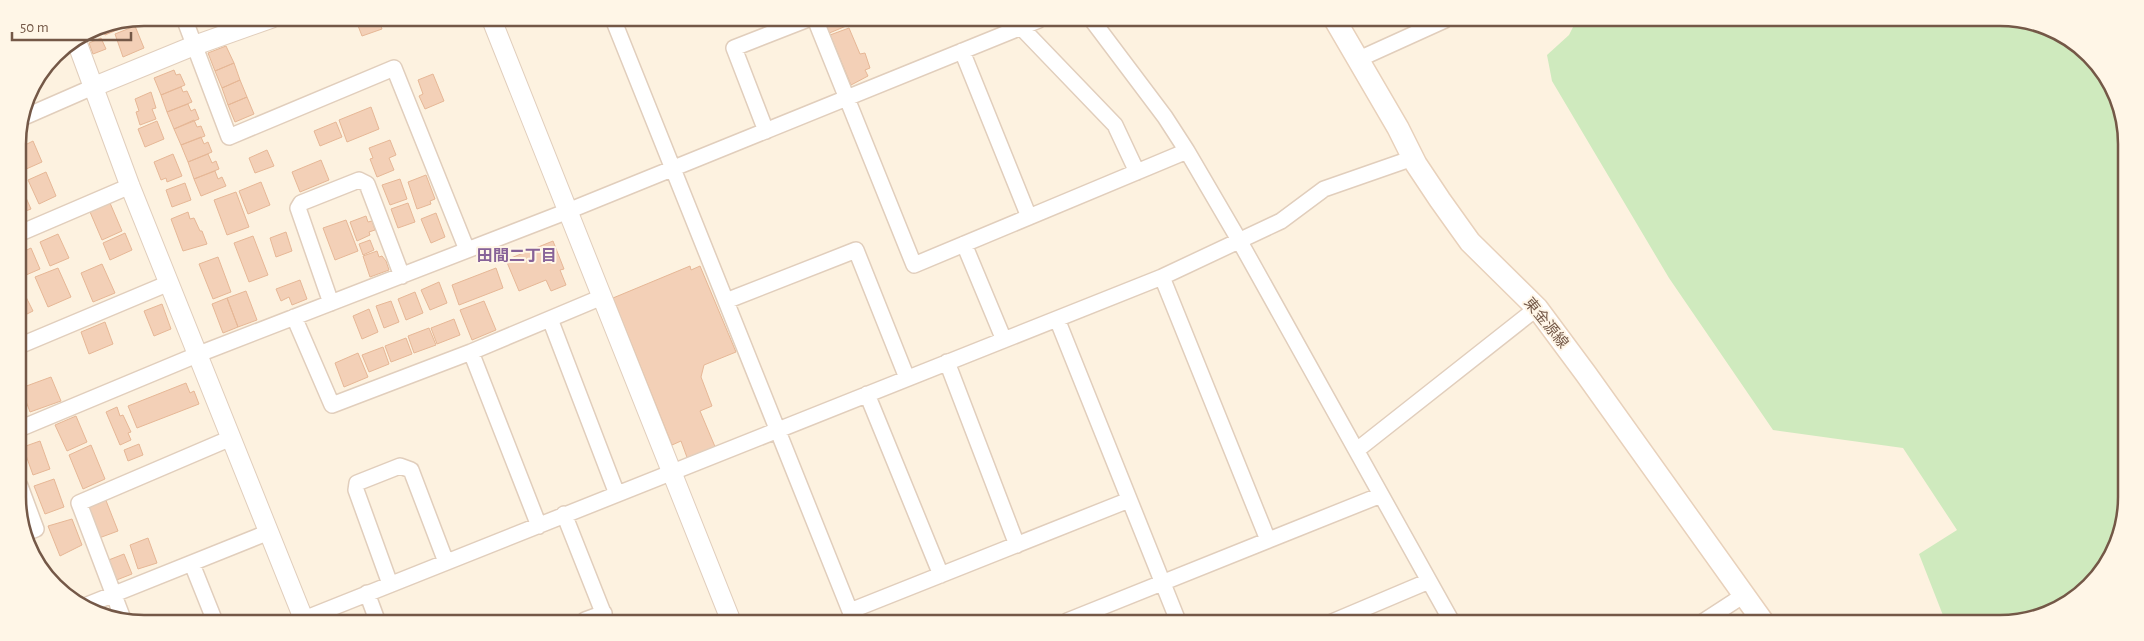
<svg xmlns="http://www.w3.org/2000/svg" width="2144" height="641" viewBox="0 0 2144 641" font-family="'Alegreya Sans','Noto Sans JP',sans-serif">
<rect width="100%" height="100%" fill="#fdf2e0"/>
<path fill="#cfeabe" d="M 1576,21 L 2032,22 L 2095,60 L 2124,120 L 2122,529 L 2083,592 L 2048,614 L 2008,623 L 1946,623 L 1919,554 L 1957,530 L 1903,448 L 1773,430 L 1669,278 L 1552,81 L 1547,55 L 1569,35 Z"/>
<path fill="#f3d0b7" stroke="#e6b796" d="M 355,18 L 378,18 L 382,29 L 362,36 Z
M 392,18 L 413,18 L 395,26 Z
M 135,19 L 136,22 L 105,35 L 103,31 L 98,33 L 96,27 Z
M 822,19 L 863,19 L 827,34 Z
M 135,26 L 144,48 L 123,57 L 115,34 Z
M 849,28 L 860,54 L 865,53 L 870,68 L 865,70 L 868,76 L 851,85 L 830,35 Z
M 101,38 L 106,49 L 93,54 L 89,43 Z
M 226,46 L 234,63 L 215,71 L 208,53 Z
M 234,63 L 240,80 L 222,88 L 215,71 Z
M 174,70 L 176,75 L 180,74 L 185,85 L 161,95 L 154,78 Z
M 433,74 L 444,101 L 425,109 L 419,96 L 423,94 L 418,80 Z
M 240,80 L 247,97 L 228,105 L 222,88 Z
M 181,87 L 183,92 L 187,91 L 192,102 L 167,112 L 161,95 Z
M 151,92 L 156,108 L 152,109 L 156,119 L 140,125 L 136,112 L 139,111 L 135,99 Z
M 247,97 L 254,114 L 235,122 L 228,105 Z
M 188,104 L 191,111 L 195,109 L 199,119 L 174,129 L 167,112 Z
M 371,107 L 379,129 L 347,142 L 339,120 Z
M 194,120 L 197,127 L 201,126 L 205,136 L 181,145 L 174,129 Z
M 157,121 L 164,139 L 145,147 L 138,129 Z
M 336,122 L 342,137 L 320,146 L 314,131 Z
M 201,137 L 204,144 L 208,142 L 212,152 L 188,162 L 181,145 Z
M 25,140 L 27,144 L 33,141 L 42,162 L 24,170 L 18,155 L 18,143 Z
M 390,140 L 396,155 L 389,158 L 394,170 L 377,177 L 370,159 L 373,158 L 369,148 Z
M 267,150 L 274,166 L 255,173 L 249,158 Z
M 173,154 L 182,176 L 167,182 L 166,178 L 161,180 L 154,162 Z
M 208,154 L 212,163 L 216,161 L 219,169 L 194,179 L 188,162 Z
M 321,160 L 329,180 L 300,192 L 292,172 Z
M 215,171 L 218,179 L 222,177 L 226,186 L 201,196 L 194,179 Z
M 46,172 L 56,196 L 39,204 L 28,180 Z
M 426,175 L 435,199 L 430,201 L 431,204 L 417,209 L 408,182 Z
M 400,179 L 407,199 L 390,205 L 382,185 Z
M 261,182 L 270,205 L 248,214 L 239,191 Z
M 185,183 L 191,200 L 172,207 L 166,190 Z
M 18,187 L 20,192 L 23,191 L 31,209 L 18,214 Z
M 236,192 L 249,227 L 227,235 L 214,200 Z
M 110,203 L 122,231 L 102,240 L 90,212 Z
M 408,203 L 415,222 L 398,228 L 391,209 Z
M 188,212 L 190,219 L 194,218 L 200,231 L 202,231 L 207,244 L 183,251 L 171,219 Z
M 436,213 L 445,237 L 431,243 L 421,219 Z
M 366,216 L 368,222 L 372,221 L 375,230 L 369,232 L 370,235 L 357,241 L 350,222 Z
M 346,220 L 358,251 L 335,260 L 323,228 Z
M 286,232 L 292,251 L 276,257 L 270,238 Z
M 125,233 L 132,250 L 110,260 L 103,243 Z
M 58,234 L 69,258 L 50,266 L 40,242 Z
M 253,236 L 268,275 L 249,282 L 234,243 Z
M 370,240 L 374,250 L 363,255 L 359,244 Z
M 553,241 L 564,269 L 560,270 L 566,285 L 551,291 L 546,280 L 519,291 L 506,260 Z
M 31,248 L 40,269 L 19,278 L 18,254 Z
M 377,251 L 379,257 L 382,256 L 386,261 L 389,270 L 370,277 L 363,256 Z
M 218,257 L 231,292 L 213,299 L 199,264 Z
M 102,264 L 115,293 L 93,302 L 81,273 Z
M 690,266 L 691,270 L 700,266 L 736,352 L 704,365 L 701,377 L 712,406 L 700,411 L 716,449 L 688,460 L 681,441 L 672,445 L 613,298 Z
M 58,268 L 71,297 L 48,307 L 35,277 Z
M 496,268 L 503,288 L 459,305 L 452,285 Z
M 300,280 L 307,299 L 292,305 L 289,297 L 281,301 L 276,289 Z
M 439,282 L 447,303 L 430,310 L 421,290 Z
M 19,283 L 33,311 L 19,318 Z
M 246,291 L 257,320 L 238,327 L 227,298 Z
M 415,292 L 423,313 L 406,320 L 398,299 Z
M 227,298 L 238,327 L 223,333 L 212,304 Z
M 391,301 L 399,322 L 384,328 L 376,306 Z
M 484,301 L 496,330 L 472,340 L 460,310 Z
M 162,304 L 171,329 L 154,336 L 144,311 Z
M 369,309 L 378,332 L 362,339 L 353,316 Z
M 454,319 L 460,335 L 437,344 L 431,328 Z
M 105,322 L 113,344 L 89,354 L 81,332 Z
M 429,328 L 436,345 L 414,353 L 408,336 Z
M 406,338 L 412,354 L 391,362 L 385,346 Z
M 383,347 L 389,364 L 369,372 L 362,355 Z
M 358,353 L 368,377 L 344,387 L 335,363 Z
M 51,377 L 61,401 L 30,412 L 21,388 Z
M 186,383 L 190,393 L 194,391 L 199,404 L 137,428 L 128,406 Z
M 117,407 L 120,416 L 123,415 L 131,432 L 128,433 L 131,440 L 120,445 L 106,412 Z
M 76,416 L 87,442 L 67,451 L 55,425 Z
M 40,441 L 50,469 L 33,475 L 23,447 Z
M 139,444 L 143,455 L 128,461 L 124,450 Z
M 91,445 L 105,479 L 83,489 L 69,455 Z
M 54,479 L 64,507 L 45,514 L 34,486 Z
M 105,498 L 118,531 L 99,538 L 87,505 Z
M 72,519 L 82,545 L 60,556 L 48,526 Z
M 148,538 L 157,563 L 138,569 L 130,545 Z
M 124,554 L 132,574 L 114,581 L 106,561 Z"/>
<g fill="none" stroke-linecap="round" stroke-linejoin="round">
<defs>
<path id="minor" d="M 184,18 L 229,137 L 394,68 L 467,250
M 613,19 L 854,621
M 815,19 L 914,265 L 1187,151
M 1014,20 L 1115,125 L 1137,172
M 1092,20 L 1165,117 L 1187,151 L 1239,240 L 1452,622
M 962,51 L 1029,217
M 1359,59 L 1445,20
M 22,118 L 93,87
M 766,131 L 734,48 L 808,19
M 18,234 L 130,186
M 964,244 L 1004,340
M 1162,277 L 1268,540
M 726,301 L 856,250 L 907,378
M 331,303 L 298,208 L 301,203 L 359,180 L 367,184 L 402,276
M 294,317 L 332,405 L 471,352 L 602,297
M 550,319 L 617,494
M 1057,319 L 1178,621
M 19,346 L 169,283
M 471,352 L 539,526
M 947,362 L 1017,545
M 867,394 L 941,575
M 19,429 L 199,354 L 568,211 L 1039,20
M 1357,450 L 1537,308
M 20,486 L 36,529 L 26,533
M 564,514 L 606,620
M 192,564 L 214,619
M 390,584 L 356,490 L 357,483 L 400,466 L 411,470 L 446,562
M 367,593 L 377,620
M 87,605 L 269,532
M 850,611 L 1129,500
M 123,619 L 79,503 L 231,438
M 304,619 L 1162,277 L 1281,221 L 1324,189 L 1413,158
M 585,620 L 604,613
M 1067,621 L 1381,495
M 1332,622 L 1429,581
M 1701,623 L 1744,595"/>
<path id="tertiary" d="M 491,18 L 731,621
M 76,40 L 130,186 L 304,620
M 93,87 L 193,46 L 272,18"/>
<path id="secondary" d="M 1335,20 L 1398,128 L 1416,164 L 1440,200 L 1470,242 L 1537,308 L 1586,374 L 1764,623"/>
</defs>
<use href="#minor" stroke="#e1cebc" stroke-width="18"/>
<use href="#tertiary" stroke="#e1cebc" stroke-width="21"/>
<use href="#secondary" stroke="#e8d1bb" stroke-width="24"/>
<use href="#minor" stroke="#fff" stroke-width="15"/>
<use href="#tertiary" stroke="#fff" stroke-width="19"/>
<use href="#secondary" stroke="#fff" stroke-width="21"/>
</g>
<g text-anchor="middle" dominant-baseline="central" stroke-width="4" stroke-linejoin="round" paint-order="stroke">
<g font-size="15" fill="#745847" stroke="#fff6e7">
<text transform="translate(1546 323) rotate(51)">東金源線</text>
</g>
<g font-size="16" font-weight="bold" fill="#876298" stroke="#fff6e7">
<text x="517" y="256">田間二丁目</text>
</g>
</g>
<path d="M0 0H2144V641H0ZM144 26H2000A118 118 0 0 1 2118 144V497A118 118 0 0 1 2000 615H144A118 118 0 0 1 26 497V144A118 118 0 0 1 144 26Z" fill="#fff6e7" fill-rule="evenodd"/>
<path fill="none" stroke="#745847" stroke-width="2.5" d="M144 26H2000A118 118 0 0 1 2118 144V497A118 118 0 0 1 2000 615H144A118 118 0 0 1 26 497V144A118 118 0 0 1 144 26Z"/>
<path d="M12 32v8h119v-8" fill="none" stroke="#745847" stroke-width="2.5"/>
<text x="20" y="32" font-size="15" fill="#745847" stroke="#fff6e7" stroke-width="4" paint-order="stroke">50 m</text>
</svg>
